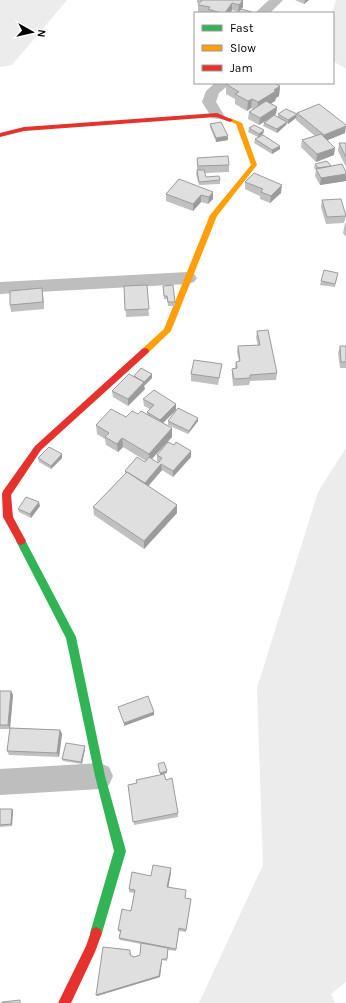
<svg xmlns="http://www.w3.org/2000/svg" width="346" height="1003" viewBox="0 0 346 1003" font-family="Karla,sans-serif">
<rect width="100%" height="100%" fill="#fff"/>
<path fill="#ececec" d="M 0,0 L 67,0 L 12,65 L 0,67 Z
M 336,0 L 346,0 L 346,69 L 333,61 L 333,13 L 332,13 Z
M 346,448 L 346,982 L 331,994 L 335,1003 L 199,1003 L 263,865 L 257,688 L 318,492 Z"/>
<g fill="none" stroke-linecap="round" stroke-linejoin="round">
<path fill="#bebebe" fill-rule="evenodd" d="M 269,0 L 283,0 L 270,13 L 255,13 Z
M 215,83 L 231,83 L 219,93 L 216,102 L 224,115 L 222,118 L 217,119 L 212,118 L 202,102 L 206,91 Z
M 188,272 L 194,274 L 197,278 L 194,282 L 188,284 L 0,294 L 0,282 Z
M 100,763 L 109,767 L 113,776 L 109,785 L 100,789 L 0,795 L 0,769 Z"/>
<path fill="#30b455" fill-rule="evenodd" d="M 21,537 L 24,538 L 76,637 L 105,776 L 126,851 L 102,933 L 100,937 L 96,939 L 92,937 L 90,933 L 114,851 L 95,776 L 66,638 L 16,541 L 18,538 Z"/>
<path fill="#ff9f0a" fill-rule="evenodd" d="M 230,118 L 242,123 L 257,165 L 217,216 L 171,331 L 148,353 L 142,353 L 141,351 L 142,349 L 164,329 L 210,215 L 251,165 L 236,124 L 227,120 Z"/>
<path fill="#e5322d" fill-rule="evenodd" d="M 217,113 L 233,120 L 230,122 L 216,117 L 24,131 L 0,137 L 0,133 L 24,127 Z
M 145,348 L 148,349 L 149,351 L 148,353 L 41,450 L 11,495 L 13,517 L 26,541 L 24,544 L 21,545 L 18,544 L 3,517 L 2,494 L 3,491 L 35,446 L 142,349 Z
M 96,927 L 100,929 L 102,933 L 95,952 L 71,1003 L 58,1003 L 86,946 L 92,929 Z"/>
</g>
<path fill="#c0c0c0" d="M 197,0 L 243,0 L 243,7 L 238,12 L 232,10 L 230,13 L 204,13 L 198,12 L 198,5 L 199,3 L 197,3 Z
M 295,0 L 309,0 L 304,4 Z
M 226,84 L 280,86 L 279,96 L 276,98 L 275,101 L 271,104 L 277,107 L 276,114 L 274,116 L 278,117 L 278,114 L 297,114 L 297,113 L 345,133 L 328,140 L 334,155 L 316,162 L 301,147 L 302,140 L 315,136 L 296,120 L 296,118 L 288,124 L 287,123 L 286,125 L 277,133 L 263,126 L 264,123 L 266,121 L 259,125 L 248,119 L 249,112 L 253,109 L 251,108 L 247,111 L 235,104 L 235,99 L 226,94 Z
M 210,124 L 228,136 L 228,140 L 216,142 L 210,127 Z
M 249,128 L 264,130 L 263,134 L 260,136 L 280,149 L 272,154 L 254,143 L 255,139 L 258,137 L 248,132 Z
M 339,143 L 346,143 L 346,167 L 338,151 Z
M 197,158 L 229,165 L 229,172 L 205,173 L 206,177 L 220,180 L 220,184 L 199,185 L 196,174 L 197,170 Z
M 315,164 L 331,166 L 346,181 L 320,185 L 315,176 L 316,170 L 314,168 Z
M 179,179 L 213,199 L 208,204 L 201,202 L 193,211 L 166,201 L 166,194 Z
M 245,182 L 281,193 L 270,203 L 260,199 L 260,196 L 245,189 Z
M 322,200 L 346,216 L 344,223 L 326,224 L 321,207 Z
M 345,223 L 346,223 L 346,237 L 343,233 Z
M 338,273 L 335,287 L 320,285 L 321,281 Z
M 147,285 L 149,316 L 126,317 L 124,286 Z
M 163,286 L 175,302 L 175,306 L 168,306 L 167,299 L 164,299 Z
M 43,295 L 44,309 L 11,312 L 10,305 Z
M 257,331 L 277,373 L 276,380 L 250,381 L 249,385 L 233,386 L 232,375 L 232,369 L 235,368 L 236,362 L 239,361 L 237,352 L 238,346 L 258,345 L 256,338 Z
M 340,346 L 346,346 L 346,368 L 340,368 L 338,353 Z
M 222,364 L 221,370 L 218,385 L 191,381 L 191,374 Z
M 152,374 L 152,378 L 144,386 L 145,389 L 128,406 L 113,397 L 112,391 L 134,376 Z
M 143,399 L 176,404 L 176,410 L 163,423 L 172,437 L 152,459 L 158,463 L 158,462 L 157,461 L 157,455 L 191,457 L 173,477 L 162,470 L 148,486 L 177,505 L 177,513 L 144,549 L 94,515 L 93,507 L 125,474 L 125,471 L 145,462 L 146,461 L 123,447 L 118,452 L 106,445 L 105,439 L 97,434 L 96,425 L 138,414 L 147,414 L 147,412 L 150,409 L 144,406 Z
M 168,421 L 198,421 L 188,434 L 168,425 Z
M 62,454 L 62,458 L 51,469 L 39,462 L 38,458 Z
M 40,506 L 31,518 L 19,512 L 18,509 Z
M 0,691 L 11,691 L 13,695 L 10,728 L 60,730 L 62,734 L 59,757 L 9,755 L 7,751 L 10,729 L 0,729 Z
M 85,746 L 85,749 L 82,764 L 63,761 L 62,759 Z
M 166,780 L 178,813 L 178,817 L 134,825 L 128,785 Z
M 0,809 L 13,810 L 12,826 L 0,827 Z
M 171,868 L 171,872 L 168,887 L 185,898 L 191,899 L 186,932 L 179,931 L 176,951 L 168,950 L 167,961 L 162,960 L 160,977 L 97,996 L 131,952 L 131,955 L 134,957 L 140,955 L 141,944 L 120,940 L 119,938 L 120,932 L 119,932 L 118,930 L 131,911 L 134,893 L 129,892 L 129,889 L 151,876 Z"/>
<path fill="#9c9c9c" d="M 243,0 L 243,7 L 238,12 L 239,5 Z
M 305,0 L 309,0 L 304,4 Z
M 232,3 L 232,10 L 230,13 L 225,13 Z
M 280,86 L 279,96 L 276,98 L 275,101 L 257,112 L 258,102 L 274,90 Z
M 252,99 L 251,108 L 247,111 L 248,101 Z
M 277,107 L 276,114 L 259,125 L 260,118 Z
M 297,114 L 296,118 L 288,124 L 288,120 Z
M 287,122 L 286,125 L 277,133 L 277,129 Z
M 346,126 L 345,133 L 323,142 L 324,135 Z
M 264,130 L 263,134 L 258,137 L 259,134 Z
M 228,136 L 228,140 L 216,142 L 216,138 Z
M 280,146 L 280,149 L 272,154 L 272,150 Z
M 335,148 L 334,155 L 316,162 L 317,154 Z
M 346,174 L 346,181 L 320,185 L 321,178 Z
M 282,185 L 281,193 L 270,203 L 271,196 Z
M 213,192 L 213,199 L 208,204 L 209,197 Z
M 201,195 L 201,202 L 193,211 L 193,204 Z
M 42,288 L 43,295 L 44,309 L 43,302 Z
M 152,374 L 152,378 L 144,386 L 145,389 L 128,406 L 128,399 Z
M 176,404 L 176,410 L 160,426 L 160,420 Z
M 198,418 L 198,421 L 188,434 L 189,431 Z
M 172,428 L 172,437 L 149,462 L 149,454 Z
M 122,438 L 123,447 L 118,452 L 117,444 Z
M 191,451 L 191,457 L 173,477 L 173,471 Z
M 62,454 L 62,458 L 51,469 L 51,466 Z
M 161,464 L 162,470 L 145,490 L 145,483 Z
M 39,502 L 40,506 L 31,518 L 30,514 Z
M 177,505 L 177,513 L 144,549 L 144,541 Z
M 11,691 L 13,695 L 10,729 L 8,725 Z
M 154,712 L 154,715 L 124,726 L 124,723 Z
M 60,730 L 62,734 L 59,757 L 57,753 Z
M 85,746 L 85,749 L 82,764 L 81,762 Z
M 167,771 L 167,773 L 160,775 L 160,773 Z
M 12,809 L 13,810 L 12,826 L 11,824 Z
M 171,868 L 171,872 L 168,890 L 167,887 Z
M 162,959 L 160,977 L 97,996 L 96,995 Z"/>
<path fill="#dfdfdf" stroke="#9c9c9c" d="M 202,0 L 243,0 L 239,5 L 232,3 L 225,13 L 221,13 L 208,9 L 210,7 L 198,5 Z
M 241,9 L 252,12 L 251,13 L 237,13 Z
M 228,83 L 274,83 L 280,86 L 274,90 L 276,91 L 258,102 L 252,99 L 248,101 L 235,94 L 239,92 L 226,84 Z
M 266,101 L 277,107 L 260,118 L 249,112 Z
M 319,104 L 346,125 L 346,126 L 324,135 L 297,113 Z
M 286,109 L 297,114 L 288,120 L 278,114 Z
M 274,115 L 287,122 L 277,129 L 264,123 Z
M 221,122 L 228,136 L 216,138 L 210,124 Z
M 254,125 L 264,130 L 259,134 L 249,128 Z
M 321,134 L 335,148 L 317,154 L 302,140 Z
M 263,135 L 280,146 L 272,150 L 255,139 Z
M 339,143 L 346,143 L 346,157 Z
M 228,156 L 229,165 L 198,166 L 197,158 Z
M 327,161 L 331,166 L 318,168 L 315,164 Z
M 342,164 L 346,172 L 346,174 L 321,178 L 316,169 Z
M 197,170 L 204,170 L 206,177 L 219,176 L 220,180 L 199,182 Z
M 254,173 L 282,185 L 271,196 L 261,192 L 263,189 L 245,182 Z
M 179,179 L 213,192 L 209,197 L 201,195 L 193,204 L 166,194 Z
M 341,199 L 346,216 L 327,217 L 322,200 Z
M 324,270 L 338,273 L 335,284 L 321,281 Z
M 147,285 L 149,309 L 125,310 L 124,286 Z
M 173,285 L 175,302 L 168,302 L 167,296 L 164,296 L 163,286 Z
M 42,288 L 43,302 L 10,305 L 10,291 Z
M 268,330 L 277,373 L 250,375 L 250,378 L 234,379 L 232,369 L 237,368 L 236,362 L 240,361 L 238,346 L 260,345 L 257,331 Z
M 340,346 L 346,346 L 346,362 L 341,362 Z
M 194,360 L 222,364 L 219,378 L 191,374 Z
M 141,368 L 152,374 L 144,382 L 134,376 Z
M 129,374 L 144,382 L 128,399 L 112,391 Z
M 154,390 L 176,404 L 160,420 L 147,412 L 154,405 L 143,399 Z
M 178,408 L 198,418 L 189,431 L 168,421 Z
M 111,409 L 126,417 L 132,411 L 138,414 L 141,411 L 172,428 L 149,454 L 122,438 L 117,444 L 105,437 L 109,433 L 96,425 Z
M 168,442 L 174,445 L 176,442 L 191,451 L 173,471 L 161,464 L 145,483 L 127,472 L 126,472 L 125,471 L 137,457 L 145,462 L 149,457 L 158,463 L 162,458 L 157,455 Z
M 49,447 L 62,454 L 51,466 L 38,458 Z
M 127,472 L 177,505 L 144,541 L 93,507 Z
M 26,497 L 39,502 L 30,514 L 18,509 Z
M 0,691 L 11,691 L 8,725 L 0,725 Z
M 148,696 L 154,712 L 124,723 L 118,707 Z
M 10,728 L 60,730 L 57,753 L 7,751 Z
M 66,743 L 85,746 L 81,762 L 62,759 Z
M 164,762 L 167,771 L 160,773 L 158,764 Z
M 164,774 L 166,780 L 172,778 L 178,813 L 133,822 L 128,785 L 137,783 L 136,780 Z
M 0,809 L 12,809 L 11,824 L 0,825 Z
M 153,865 L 171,868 L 167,887 L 186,890 L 185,898 L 191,899 L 186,930 L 179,928 L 176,949 L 119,938 L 121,930 L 118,930 L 122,909 L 131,911 L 135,890 L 129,889 L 132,872 L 151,876 Z
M 141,943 L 168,948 L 167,959 L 162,959 L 159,976 L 96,995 L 103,947 L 130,950 L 130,955 L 134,957 L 140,955 Z
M 20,1000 L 20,1003 L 2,1003 L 2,1002 Z"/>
<rect x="194" y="12" width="140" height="72" fill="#ffffff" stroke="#999999"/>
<rect x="202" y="25" width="20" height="6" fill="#30b455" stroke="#999999"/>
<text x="230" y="32" font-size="12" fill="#000000">Fast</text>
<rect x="202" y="45" width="20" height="6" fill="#ff9f0a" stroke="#999999"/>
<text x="230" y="52" font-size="12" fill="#000000">Slow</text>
<rect x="202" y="65" width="20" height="6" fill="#e5322d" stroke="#999999"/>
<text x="230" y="72" font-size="12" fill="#000000">Jam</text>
<g transform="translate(32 32) rotate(98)" stroke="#ffffff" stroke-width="3" paint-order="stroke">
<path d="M0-3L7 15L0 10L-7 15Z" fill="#000000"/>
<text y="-6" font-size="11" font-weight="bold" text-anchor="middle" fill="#000000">N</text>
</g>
</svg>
